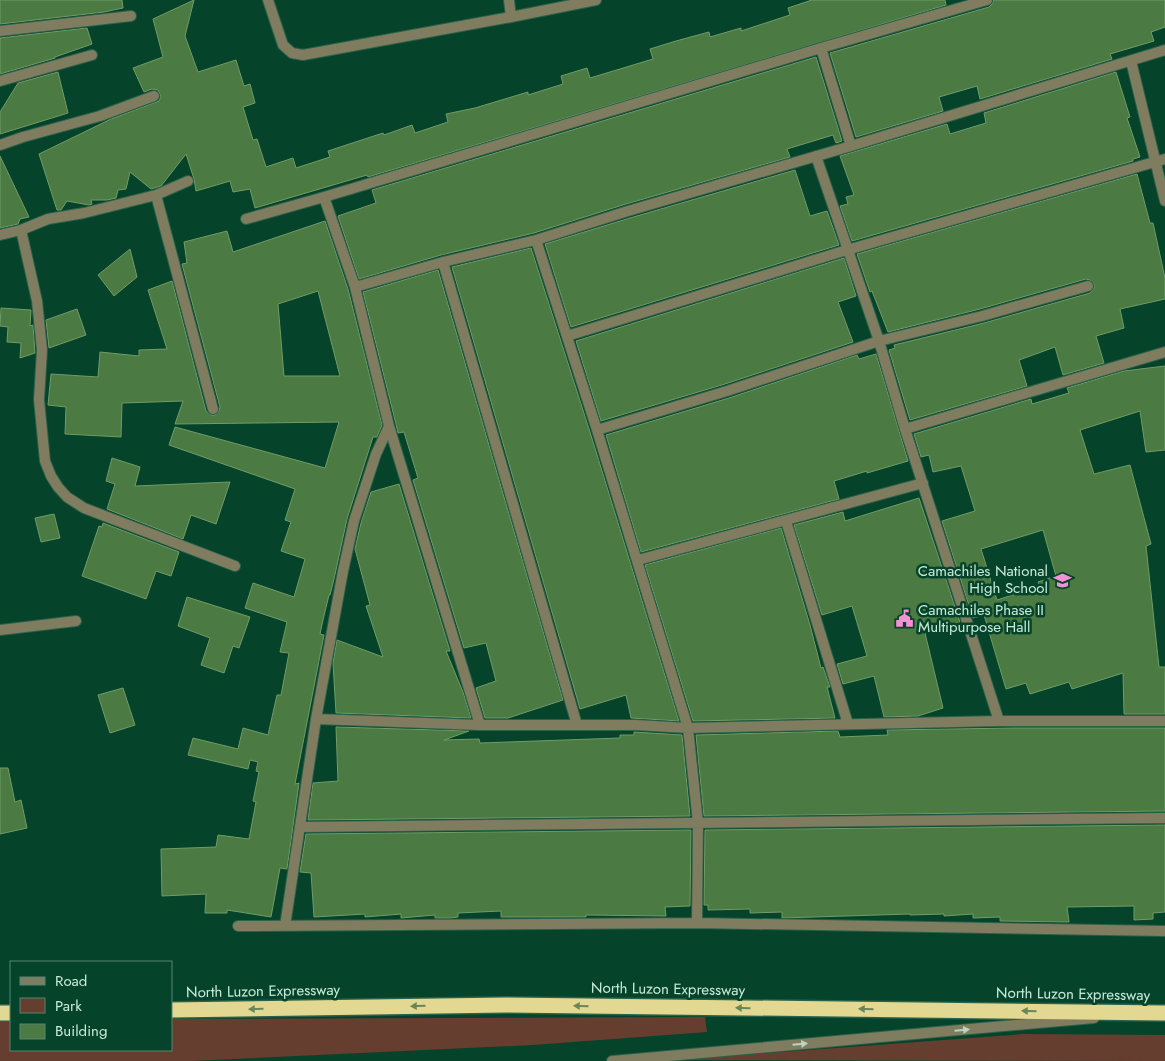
<svg xmlns="http://www.w3.org/2000/svg" width="1165" height="1061" viewBox="0 0 1165 1061" font-family="Jost,sans-serif">
<rect width="100%" height="100%" fill="#06432b"/>
<path fill="#663e2f" d="M 705,1017 L 707,1032 L 533,1045 L 192,1061 L 0,1061 L 0,1021 L 11,1021 L 11,1050 L 171,1050 L 171,1019 Z
M 1024,1034 L 1165,1035 L 1165,1061 L 673,1060 Z"/>
<path fill="#4b7a42" stroke="#709c67" fill-rule="evenodd" d="M 0,0 L 122,0 L 123,8 L 104,12 L 0,24 Z
M 194,0 L 185,36 L 198,72 L 236,60 L 244,86 L 250,84 L 255,103 L 243,107 L 253,140 L 257,139 L 266,167 L 293,158 L 296,168 L 330,157 L 328,151 L 383,133 L 384,135 L 412,125 L 415,133 L 448,122 L 446,114 L 475,108 L 528,92 L 528,95 L 563,84 L 561,76 L 587,68 L 590,78 L 653,59 L 650,49 L 676,41 L 709,32 L 710,37 L 741,28 L 741,31 L 790,15 L 788,8 L 812,0 L 945,0 L 946,5 L 368,177 L 367,175 L 255,208 L 250,189 L 233,192 L 230,181 L 196,191 L 194,179 L 186,154 L 161,186 L 151,189 L 130,172 L 126,189 L 118,190 L 116,198 L 107,200 L 91,200 L 92,204 L 89,205 L 67,201 L 61,210 L 57,210 L 39,154 L 111,119 L 159,101 L 161,97 L 158,90 L 152,89 L 144,92 L 133,68 L 163,57 L 153,19 Z
M 994,0 L 1165,0 L 1165,27 L 1151,32 L 1154,41 L 1110,54 L 1112,59 L 980,99 L 977,86 L 939,97 L 943,111 L 856,137 L 830,53 L 989,7 L 992,4 Z
M 87,28 L 92,44 L 55,57 L 55,58 L 0,74 L 0,38 Z
M 816,57 L 842,141 L 836,143 L 833,135 L 787,149 L 790,157 L 626,204 L 534,233 L 441,255 L 359,279 L 338,216 L 376,203 L 372,190 Z
M 58,72 L 68,113 L 0,134 L 0,112 L 18,83 Z
M 1116,72 L 1130,117 L 1127,118 L 1140,157 L 1133,159 L 1133,161 L 852,241 L 840,206 L 848,204 L 846,197 L 854,195 L 840,156 L 947,124 L 950,134 L 986,123 L 984,113 Z
M 0,156 L 29,217 L 20,219 L 18,224 L 0,228 Z
M 795,170 L 810,216 L 827,211 L 839,245 L 571,327 L 545,244 L 630,218 Z
M 1137,174 L 1150,223 L 1153,223 L 1165,278 L 1165,299 L 1120,309 L 1124,328 L 1096,336 L 1104,363 L 1063,375 L 1055,347 L 1019,360 L 1027,386 L 910,420 L 889,350 L 895,348 L 894,345 L 984,323 L 1090,293 L 1094,288 L 1094,284 L 1090,280 L 1086,279 L 980,309 L 888,332 L 872,291 L 870,292 L 857,254 Z
M 325,221 L 348,289 L 382,425 L 377,437 L 373,437 L 347,519 L 334,579 L 330,595 L 329,595 L 323,620 L 320,634 L 324,635 L 295,784 L 299,783 L 287,869 L 280,868 L 271,917 L 227,910 L 227,913 L 205,913 L 206,894 L 162,896 L 161,849 L 216,847 L 218,835 L 249,839 L 256,802 L 253,801 L 259,772 L 256,771 L 258,762 L 250,760 L 248,769 L 188,755 L 193,738 L 238,749 L 243,728 L 268,735 L 277,695 L 281,695 L 289,653 L 280,652 L 287,622 L 245,608 L 253,583 L 294,597 L 305,559 L 281,551 L 291,522 L 285,520 L 295,489 L 169,445 L 175,427 L 325,468 L 339,422 L 175,424 L 183,401 L 122,403 L 121,437 L 65,434 L 66,407 L 48,405 L 51,374 L 98,377 L 100,352 L 139,356 L 139,350 L 167,349 L 148,290 L 172,281 L 206,411 L 211,415 L 215,415 L 219,411 L 220,407 L 182,264 L 187,263 L 184,242 L 227,231 L 233,252 ZM 318,291 L 340,376 L 284,376 L 278,304 Z
M 531,248 L 590,432 L 679,721 L 631,718 L 626,695 L 580,709 L 576,695 L 452,267 Z
M 130,249 L 137,277 L 114,296 L 98,275 Z
M 844,258 L 856,296 L 838,302 L 853,342 L 725,384 L 601,421 L 576,341 Z
M 438,270 L 563,700 L 508,718 L 485,718 L 476,688 L 496,681 L 486,643 L 464,648 L 413,480 L 418,478 L 404,432 L 398,433 L 396,424 L 363,292 Z
M 1,308 L 31,310 L 30,326 L 33,325 L 35,353 L 20,358 L 21,343 L 7,342 L 8,327 L 0,326 Z
M 77,309 L 86,335 L 49,348 L 46,320 Z
M 876,354 L 908,461 L 867,473 L 867,471 L 834,481 L 839,499 L 641,552 L 606,435 L 729,398 L 857,355 L 859,359 Z
M 1165,366 L 1165,450 L 1146,452 L 1140,411 L 1080,430 L 1094,474 L 1130,465 L 1151,544 L 1146,546 L 1159,667 L 1165,667 L 1165,714 L 1124,714 L 1123,673 L 1072,689 L 1069,682 L 1030,694 L 1026,683 L 1006,689 L 984,615 L 973,618 L 942,521 L 975,511 L 961,466 L 933,472 L 929,455 L 921,457 L 914,434 L 1031,399 L 1032,404 L 1069,393 L 1067,388 L 1124,371 ZM 1043,530 L 1056,576 L 1038,582 L 1040,586 L 997,600 L 981,549 Z
M 112,458 L 140,467 L 135,486 L 230,482 L 216,524 L 191,515 L 183,539 L 107,509 L 115,484 L 106,481 Z
M 399,484 L 450,651 L 446,651 L 463,692 L 471,718 L 336,713 L 333,663 L 337,640 L 383,657 L 366,606 L 370,605 L 355,549 L 361,523 L 371,492 Z
M 919,498 L 960,622 L 925,633 L 943,708 L 918,716 L 884,717 L 874,676 L 843,684 L 837,664 L 867,656 L 852,606 L 822,615 L 794,525 L 843,512 L 845,521 Z
M 54,514 L 60,538 L 41,542 L 35,518 Z
M 103,523 L 179,552 L 171,576 L 156,571 L 146,599 L 82,576 L 99,526 L 102,527 Z
M 781,528 L 810,625 L 821,668 L 823,667 L 830,687 L 827,687 L 835,718 L 693,721 L 645,565 Z
M 187,597 L 250,617 L 239,648 L 233,646 L 224,673 L 201,665 L 210,638 L 178,626 Z
M 123,688 L 135,725 L 110,733 L 98,695 Z
M 336,727 L 469,731 L 444,740 L 479,739 L 480,743 L 620,738 L 620,735 L 634,735 L 634,732 L 682,735 L 690,816 L 308,820 L 313,783 L 338,781 Z
M 1014,728 L 1165,728 L 1165,811 L 704,816 L 696,735 L 838,731 L 840,737 L 888,735 L 887,730 Z
M 0,768 L 8,768 L 15,802 L 21,800 L 27,828 L 0,834 Z
M 1165,825 L 1165,912 L 1153,913 L 1153,919 L 1134,920 L 1134,906 L 1067,907 L 1069,922 L 1000,921 L 1000,917 L 973,918 L 973,914 L 944,916 L 944,914 L 910,915 L 910,914 L 782,918 L 782,912 L 750,913 L 750,909 L 708,910 L 708,905 L 704,905 L 705,830 Z
M 691,830 L 690,906 L 665,907 L 666,916 L 586,915 L 586,917 L 501,917 L 501,911 L 458,913 L 458,917 L 451,918 L 435,918 L 435,915 L 401,918 L 401,914 L 365,917 L 365,914 L 314,917 L 311,873 L 300,872 L 306,834 Z"/>
<g fill="none" stroke-linecap="round" stroke-linejoin="round">
<defs>
<path id="service" d="M 0,31 L 131,16
M 0,81 L 92,55
M 0,145 L 23,137 L 100,116 L 154,96
M 156,195 L 213,409
M 0,235 L 21,230 L 48,219 L 84,213 L 156,195 L 188,181
M 612,1061 L 1094,1018"/>
<path id="minor" d="M 268,0 L 283,45 L 292,53 L 303,55 L 511,17 L 596,0
M 509,0 L 511,17
M 821,48 L 851,146
M 1131,61 L 1165,201
M 816,156 L 879,341 L 905,429 L 999,721
M 246,219 L 324,197 L 821,48 L 987,0
M 21,230 L 37,301 L 42,350 L 39,400 L 45,461 L 51,476 L 58,487 L 67,497 L 84,508 L 235,566
M 536,240 L 597,430 L 688,728 L 698,823 L 697,923
M 443,262 L 577,725
M 355,287 L 443,262 L 536,240 L 628,211 L 851,146 L 1165,50
M 567,336 L 847,250 L 1165,159
M 389,426 L 480,725
M 905,429 L 1165,352
M 597,430 L 727,391 L 879,341 L 982,316 L 1088,286
M 786,521 L 848,724
M 638,560 L 923,483
M 0,630 L 76,621
M 316,719 L 480,725 L 636,725 L 688,728 L 999,721 L 1165,721
M 301,827 L 1165,818
M 238,926 L 697,923 L 1165,931
M 285,926 L 316,719 L 343,571 L 354,521 L 376,454 L 389,426 L 355,287 L 324,197"/>
<path id="motorway" d="M 171,1010 L 506,1005 L 1165,1013
M 0,1013 L 11,1013"/>
</defs>
<use href="#service" stroke="#29614a" stroke-width="12"/>
<use href="#minor" stroke="#29614a" stroke-width="12"/>
<use href="#motorway" stroke="#29614a" stroke-width="18"/>
<use href="#service" stroke="#807c60" stroke-width="10"/>
<use href="#minor" stroke="#807c60" stroke-width="10"/>
<use href="#motorway" stroke="#e3d892" stroke-width="15"/>
</g>
<defs><path id="oneway-solid" d="M-6-.8H1V-3.2L6.5 0L1 3.2V.8H-6Z" transform="scale(1.25)"/></defs>
<g fill="#698659">
<use href="#oneway-solid" transform="translate(418 1006) rotate(179)"/>
<use href="#oneway-solid" transform="translate(581 1006) rotate(-179)"/>
<use href="#oneway-solid" transform="translate(743 1008) rotate(-179)"/>
<use href="#oneway-solid" transform="translate(256 1009) rotate(179)"/>
<use href="#oneway-solid" transform="translate(866 1009) rotate(-179)"/>
<use href="#oneway-solid" transform="translate(1029 1011) rotate(-179)"/>
</g>
<g fill="#bad5bf">
<use href="#oneway-solid" transform="translate(962 1030) rotate(-5)"/>
<use href="#oneway-solid" transform="translate(800 1044) rotate(-5)"/>
</g>
<defs>
<symbol id="school-bare" viewBox="-9 -9 18 18"><path d="M0-5L7-2L0 1L-7-2ZM-4 1L0 2.5L4 1V4Q0 6-4 4Z" fill="#f491d4" stroke="#06432b" stroke-width="2.5" paint-order="stroke"/></symbol>
<symbol id="civic-bare" viewBox="-9 -9 18 18"><path d="M-.6-6.5H3V-4.5H.6V-3L4-1V1h2V6H-6V1h2V-1L-.6-3ZM-1.2 2.5V6h2.4V2.5Z" fill="#f491d4" stroke="#06432b" stroke-width="2.5" paint-order="stroke"/></symbol>
</defs>
<g fill-rule="evenodd">
<use href="#school-bare" x="1050" y="568" width="25" height="25"/>
<use href="#civic-bare" x="892" y="606" width="25" height="25"/>
</g>
<g text-anchor="middle" dominant-baseline="central" stroke-width="5" stroke-linejoin="round" paint-order="stroke">
<g font-size="15" fill="#c8ebd7" stroke="#06432b" text-anchor="end">
<text x="1048" y="571">Camachiles National<tspan x="1048" dy="17">High School</tspan></text>
<text x="918" y="610" text-anchor="start">Camachiles Phase II<tspan x="918" dy="17">Multipurpose Hall</tspan></text>
</g>
<g font-size="15" fill="#c8ebd7" stroke="#06432b">
<text transform="translate(668 989) rotate(1)">North Luzon Expressway</text>
<text transform="translate(263 991) rotate(-1)">North Luzon Expressway</text>
<text transform="translate(1073 994) rotate(1)">North Luzon Expressway</text>
</g>
</g>
<rect x="10" y="961" width="162" height="90" fill="#06432b" stroke="#548670"/>
<rect x="20" y="977" width="25" height="8" fill="#807c60" stroke="#548670"/>
<text x="55" y="986" font-size="15" fill="#c8ebd7">Road</text>
<rect x="20" y="998" width="25" height="15" fill="#663e2f" stroke="#548670"/>
<text x="55" y="1011" font-size="15" fill="#c8ebd7">Park</text>
<rect x="20" y="1024" width="25" height="15" fill="#4b7a42" stroke="#548670"/>
<text x="55" y="1036" font-size="15" fill="#c8ebd7">Building</text>
</svg>
